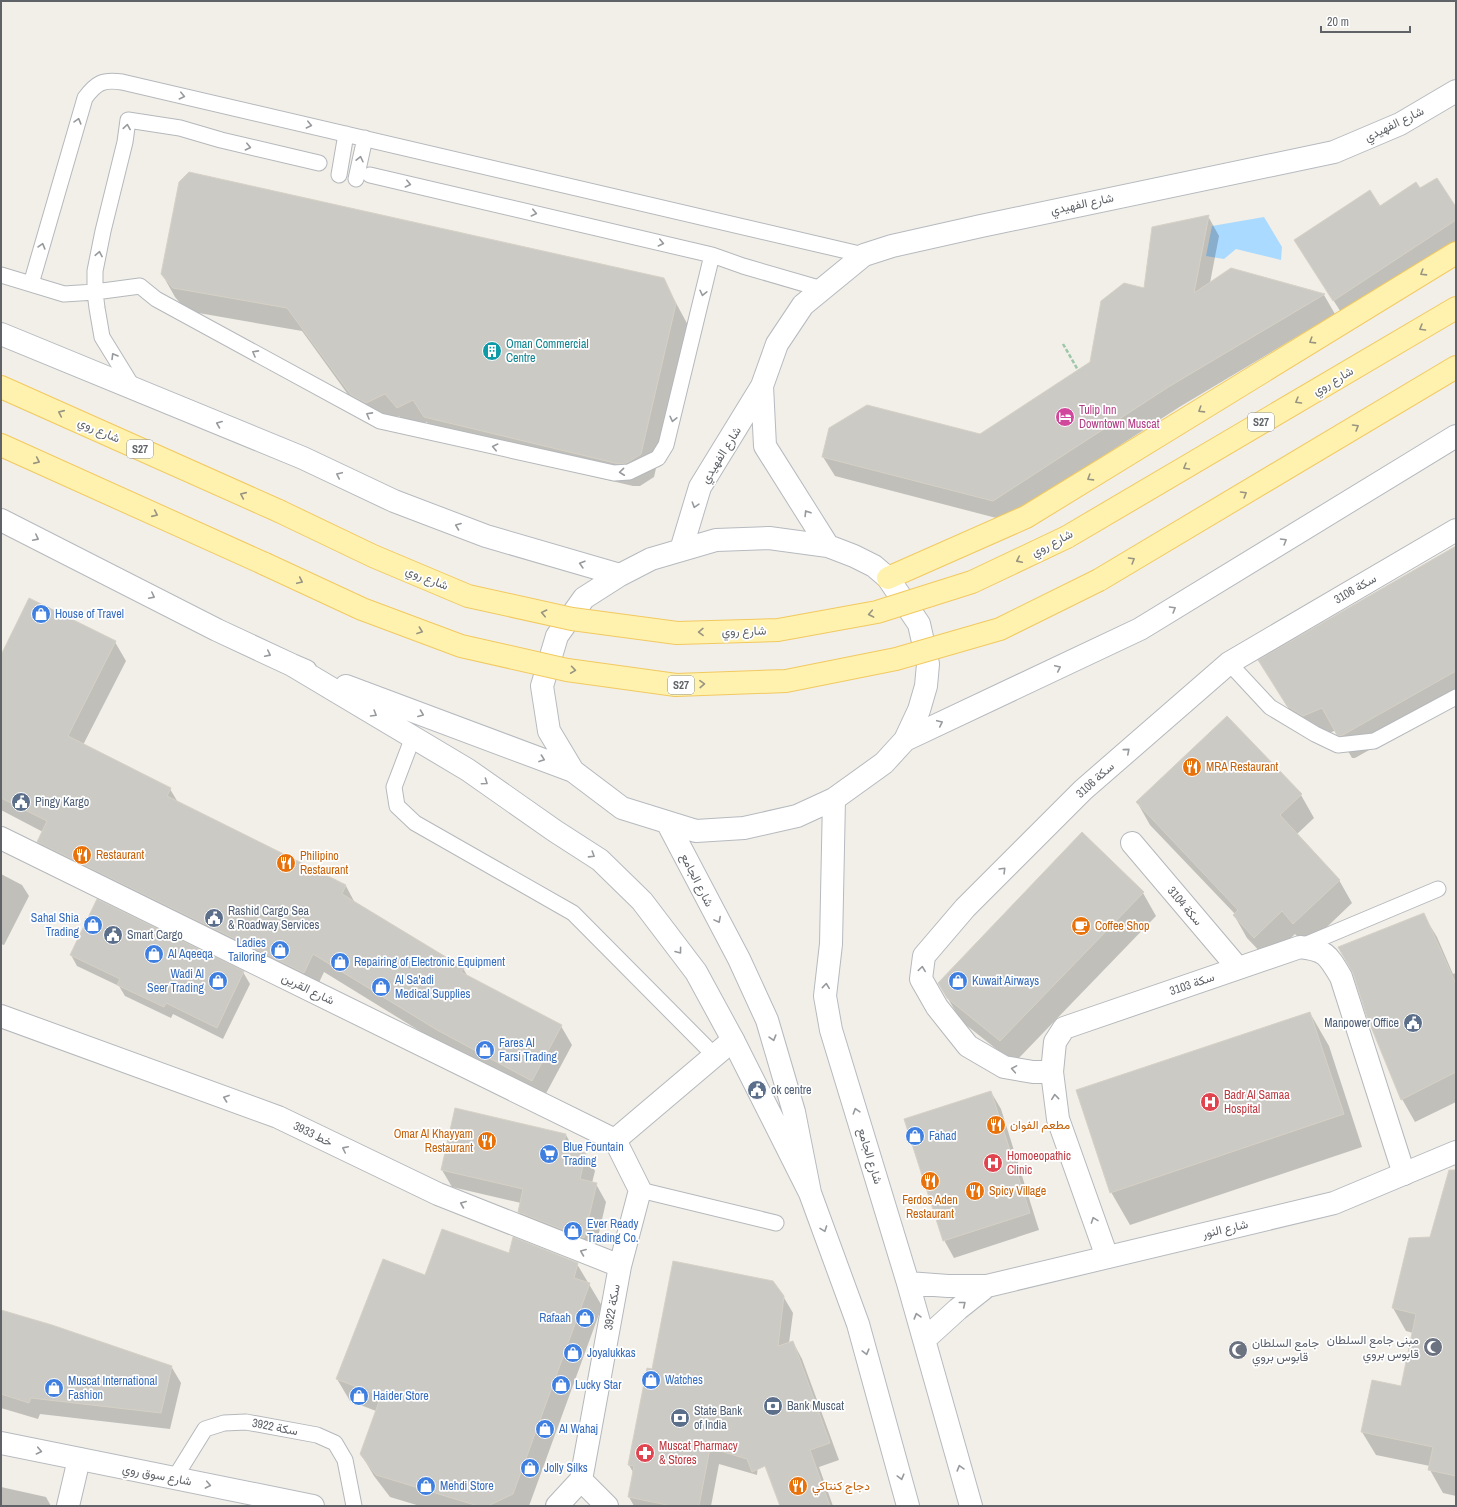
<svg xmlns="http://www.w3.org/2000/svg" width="1457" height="1507" viewBox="0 0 1457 1507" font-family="'Archivo Narrow',Vazirmatn,sans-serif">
<rect width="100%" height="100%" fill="#f1efe8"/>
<path fill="#aadaff" d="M 1264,217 L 1282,247 L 1281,260 L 1236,249 L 1224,259 L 1206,256 L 1212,226 Z"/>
<path fill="#0003" d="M 1420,190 L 1456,209 L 1456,244 L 1344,317 L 1295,240 L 1380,208 Z
M 1208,216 L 1219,236 L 1210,283 L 1231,269 L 1324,295 L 1335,314 L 1181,406 L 1004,520 L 835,476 L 823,457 L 980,436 L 1091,363 L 1145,290 Z
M 162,274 L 663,279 L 689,327 L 654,477 L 640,486 L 633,486 L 438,440 L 427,422 L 411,430 L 399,416 L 380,426 L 365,418 L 302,331 L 187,311 L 175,297 Z
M 1456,555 L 1456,701 L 1355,758 L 1352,758 L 1336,730 L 1317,739 L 1301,729 L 1273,683 Z
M 115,642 L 126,661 L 83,745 L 170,789 L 179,804 L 346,886 L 355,903 L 463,968 L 468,977 L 561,1026 L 572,1045 L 543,1099 L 449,1049 L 324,972 L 315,991 L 49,860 L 38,842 L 43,832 L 1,810 L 1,657 Z
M 1227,717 L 1301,795 L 1314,818 L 1296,835 L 1339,880 L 1352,903 L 1307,946 L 1295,934 L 1268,960 L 1247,938 L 1234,915 L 1235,914 L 1150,825 L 1137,802 Z
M 1,874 L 22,885 L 29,896 L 4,945 L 1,944 Z
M 1143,893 L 1156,916 L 1014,1063 L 961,1021 L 939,983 Z
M 1423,914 L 1437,937 L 1453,974 L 1456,973 L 1456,1102 L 1415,1122 L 1402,1099 Z
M 71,955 L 243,972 L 250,984 L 223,1039 L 173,1014 L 171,1018 L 125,996 L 119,986 L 77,966 Z
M 1310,1013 L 1329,1046 L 1362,1147 L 1130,1225 L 1111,1192 Z
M 991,1092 L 1001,1109 L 1039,1230 L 954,1258 L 944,1240 Z
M 566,1135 L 575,1151 L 585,1154 L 595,1171 L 592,1183 L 596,1184 L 606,1202 L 594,1255 L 529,1230 L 519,1212 L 521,1203 L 452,1187 L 442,1170 Z
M 1456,1217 L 1456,1496 L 1443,1493 L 1430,1470 L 1430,1466 L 1376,1455 L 1362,1432 L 1402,1387 L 1413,1333 L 1406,1331 L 1393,1308 L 1431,1238 Z
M 510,1255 L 577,1264 L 602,1306 L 529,1506 L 420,1506 L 390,1497 L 374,1476 L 361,1454 L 376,1411 L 350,1401 L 337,1379 L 425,1277 Z
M 783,1296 L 793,1313 L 789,1343 L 793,1342 L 802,1359 L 839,1460 L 819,1467 L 833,1506 L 781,1506 L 760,1446 L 757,1475 L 719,1464 L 711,1506 L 634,1506 L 629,1497 L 634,1474 L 629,1465 L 653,1370 Z
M 1,1311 L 171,1366 L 181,1383 L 170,1429 L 40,1414 L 38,1419 L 1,1408 Z
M 1,1487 L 46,1497 L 51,1506 L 1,1506 Z"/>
<path fill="#cccac5" stroke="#d6d1c6" d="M 189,172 L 664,278 L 676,304 L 641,454 L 627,463 L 619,464 L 424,417 L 413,400 L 397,408 L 385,394 L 366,403 L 351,395 L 287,308 L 173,288 L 161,274 L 179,182 Z
M 1437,178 L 1456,207 L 1456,220 L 1333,301 L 1294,240 L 1370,190 L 1380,206 L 1416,182 L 1420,188 Z
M 1209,215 L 1194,293 L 1231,268 L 1325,294 L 1170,386 L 993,501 L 822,457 L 829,428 L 867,405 L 980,434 L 1090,362 L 1101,301 L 1124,283 L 1144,288 L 1152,227 Z
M 1456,546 L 1456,671 L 1341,736 L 1337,735 L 1322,708 L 1303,716 L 1287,706 L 1258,660 Z
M 29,598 L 116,641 L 68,736 L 171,788 L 167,796 L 346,885 L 342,894 L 464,968 L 461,972 L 562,1025 L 532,1081 L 437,1030 L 313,954 L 304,973 L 37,842 L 47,821 L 1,798 L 1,655 Z
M 1227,716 L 1302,794 L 1280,815 L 1340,880 L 1293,924 L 1282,911 L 1254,938 L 1233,915 L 1238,910 L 1136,802 Z
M 1082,832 L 1144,892 L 1000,1041 L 947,998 L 938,983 Z
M 97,899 L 244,971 L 217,1028 L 166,1003 L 164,1007 L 117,985 L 120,979 L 70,955 Z
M 1424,913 L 1456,984 L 1456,1072 L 1401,1100 L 1367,1017 L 1353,973 L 1338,947 Z
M 1310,1012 L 1344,1114 L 1110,1193 L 1076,1090 Z
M 991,1091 L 1030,1213 L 943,1241 L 904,1119 Z
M 455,1108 L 566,1134 L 563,1148 L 586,1153 L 580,1179 L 597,1183 L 584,1238 L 518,1212 L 523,1189 L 441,1170 Z
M 1449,1170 L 1456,1170 L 1456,1476 L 1428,1470 L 1433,1447 L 1361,1432 L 1372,1380 L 1401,1386 L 1416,1314 L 1392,1308 L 1409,1238 L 1430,1237 Z
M 442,1229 L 509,1253 L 513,1237 L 578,1263 L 574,1278 L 590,1283 L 513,1494 L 488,1506 L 478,1506 L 376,1475 L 360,1454 L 381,1396 L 336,1379 L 383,1259 L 425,1275 Z
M 673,1261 L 773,1281 L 784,1296 L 778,1346 L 793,1341 L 830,1443 L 810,1450 L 830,1506 L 780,1506 L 765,1466 L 752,1472 L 747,1459 L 710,1448 L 699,1506 L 672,1506 L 628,1497 L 634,1466 L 628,1465 L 647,1368 L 652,1369 Z
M 1,1310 L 52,1325 L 172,1366 L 161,1413 L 31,1398 L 29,1403 L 1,1394 Z"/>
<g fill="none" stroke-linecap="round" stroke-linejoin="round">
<defs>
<path id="lane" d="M 339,175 L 346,134
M 370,175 L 712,255 L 743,266 L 822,289
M 356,179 L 365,138
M 1,275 L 64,294 L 95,292 L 140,286 L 156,299 L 380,421 L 614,473 L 629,472 L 658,458 L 666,445 L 712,255
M 31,284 L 85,98 C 96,83 103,79 122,82 L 864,255
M 134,389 L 102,337 L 97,308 L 95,292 L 95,271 L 103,231 L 125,142 L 128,120 L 180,128 L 221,140 L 319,163
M 1229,663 L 1270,707 L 1315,734 L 1338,745 L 1374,741 L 1456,697
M 413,737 L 394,787 L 397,806 L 415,823 L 573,913 L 715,1056
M 1300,947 L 1438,889
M 640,1190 L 776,1223
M 174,1479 L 205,1429 L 224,1423 L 246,1422 L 317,1435 L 335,1443 L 345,1460 L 354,1506"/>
<path id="street" d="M 1,838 L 615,1140
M 1132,843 L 1238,968
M 1,1016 L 278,1117 L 438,1194 L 620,1266
M 1052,1072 L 1033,1072 L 1004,1067 L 968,1046 L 937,1007 L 921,979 L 924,956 L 965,908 L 1083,790 L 1229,663 L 1456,530
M 615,1140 L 733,1040
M 1107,1257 L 1058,1119 L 1052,1072 L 1055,1042 L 1064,1028 L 1300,947 C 1326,950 1328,955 1341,977 L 1404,1174
M 581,1480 L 620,1266 L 640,1190 L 615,1140
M 581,1480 L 607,1506
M 68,1506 L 79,1459
M 557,1506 L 581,1480"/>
<path id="secondary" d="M 1,334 L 303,458 L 394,501 L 486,536 L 620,575
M 762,386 L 765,446 L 828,546
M 1,520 L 217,630 L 292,665 L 306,671
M 769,538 L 828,546 L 854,556 L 874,566 L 888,578 L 919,624 L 928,664 L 926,686 L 919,710 L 905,740 L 884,763 L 834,799 L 797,816 L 744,828 L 696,831 L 622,808 L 573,771 L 549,731 L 542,686 L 557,636 L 584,598 L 620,575 L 651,559 L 716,540 Z
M 681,550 L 700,487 L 762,386 L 777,344 L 803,305 L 864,255 L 892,246 L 981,226 L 1334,152 L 1400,124 L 1456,91
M 292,665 L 468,770 L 555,831 L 600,860 L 642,901 L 696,972 L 733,1040 L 810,1193
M 346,686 L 573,771
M 905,740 L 1140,629 L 1456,436
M 834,799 L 831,944 L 825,996 L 831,1030 L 908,1283 L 971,1506
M 668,824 L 739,959 L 767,1020 L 794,1112 L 810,1193 L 858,1324 L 908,1506
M 908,1283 L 948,1286 L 987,1286 L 1334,1203 L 1456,1152
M 924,1340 L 958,1309 L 987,1286
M 1,1443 L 313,1506"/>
<path id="primary" d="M 1,387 L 279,511
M 1,445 L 265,564
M 1067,537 L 1456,308
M 888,578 L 1026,517 L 1456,253
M 1099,580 L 1456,367"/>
</defs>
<use href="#lane" stroke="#b5b8bc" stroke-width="17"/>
<use href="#street" stroke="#b5b8bc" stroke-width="24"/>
<use href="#secondary" stroke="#b6babf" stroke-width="24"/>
<use href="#primary" stroke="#f2c960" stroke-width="24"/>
<path stroke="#9cc7a9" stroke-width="2.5" stroke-dasharray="4 2" stroke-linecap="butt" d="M 1063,344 L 1078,370"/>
<use href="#lane" stroke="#fff" stroke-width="15"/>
<use href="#street" stroke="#fff" stroke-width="22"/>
<use href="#secondary" stroke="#fff" stroke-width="22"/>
<use href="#primary" stroke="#fff2af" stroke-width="22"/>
<defs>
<path id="primary-bridge" d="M 279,511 L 373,556 L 468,596 L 572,619 L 677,633 L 778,630 L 877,612 L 972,582 L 1067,537
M 265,564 L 362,609 L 461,646 L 567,670 L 676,685 L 786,681 L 896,659 L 1000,629 L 1099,580"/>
</defs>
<use href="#primary-bridge" stroke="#f2c960" stroke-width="24" stroke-linecap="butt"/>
<use href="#primary-bridge" stroke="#fff2af" stroke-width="22"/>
</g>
<defs><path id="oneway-chevron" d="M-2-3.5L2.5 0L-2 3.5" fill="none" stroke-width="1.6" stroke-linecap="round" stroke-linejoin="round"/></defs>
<g stroke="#979a9d">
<use href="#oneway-chevron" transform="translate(182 96) rotate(13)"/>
<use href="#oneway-chevron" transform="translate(78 121) rotate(-74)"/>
<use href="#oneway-chevron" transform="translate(309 125) rotate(13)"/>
<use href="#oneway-chevron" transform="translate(127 127) rotate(-81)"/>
<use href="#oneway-chevron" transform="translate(248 147) rotate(13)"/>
<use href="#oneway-chevron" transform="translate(360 159) rotate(-77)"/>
<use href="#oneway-chevron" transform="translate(408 184) rotate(13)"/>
<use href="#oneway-chevron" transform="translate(534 213) rotate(13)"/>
<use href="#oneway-chevron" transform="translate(661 243) rotate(13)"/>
<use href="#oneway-chevron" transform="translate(42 246) rotate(-74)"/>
<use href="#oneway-chevron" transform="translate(99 254) rotate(-79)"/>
<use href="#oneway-chevron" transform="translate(703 293) rotate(103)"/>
<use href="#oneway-chevron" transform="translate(255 353) rotate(-151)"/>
<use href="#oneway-chevron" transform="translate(114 356) rotate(-121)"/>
<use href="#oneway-chevron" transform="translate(369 415) rotate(-151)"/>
<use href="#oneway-chevron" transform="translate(673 419) rotate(103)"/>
<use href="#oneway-chevron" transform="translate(219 424) rotate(-158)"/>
<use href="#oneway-chevron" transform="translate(495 447) rotate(-167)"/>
<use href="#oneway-chevron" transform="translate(622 472) rotate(174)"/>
<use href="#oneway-chevron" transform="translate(339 475) rotate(-155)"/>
<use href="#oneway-chevron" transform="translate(695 505) rotate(107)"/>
<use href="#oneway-chevron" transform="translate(807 513) rotate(-122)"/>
<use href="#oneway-chevron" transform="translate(458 526) rotate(-159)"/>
<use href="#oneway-chevron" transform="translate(36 538) rotate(27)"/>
<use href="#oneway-chevron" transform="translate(1284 541) rotate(-31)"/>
<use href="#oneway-chevron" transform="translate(582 564) rotate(-164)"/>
<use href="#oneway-chevron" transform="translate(152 596) rotate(27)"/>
<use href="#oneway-chevron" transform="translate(1173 609) rotate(-31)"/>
<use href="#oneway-chevron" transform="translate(268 654) rotate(26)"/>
<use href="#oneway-chevron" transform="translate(1058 668) rotate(-25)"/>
<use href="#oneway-chevron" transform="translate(374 714) rotate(31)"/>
<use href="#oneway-chevron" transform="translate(421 714) rotate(21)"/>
<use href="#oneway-chevron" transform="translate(940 723) rotate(-25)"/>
<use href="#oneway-chevron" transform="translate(1127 751) rotate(-41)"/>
<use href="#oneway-chevron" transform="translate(542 759) rotate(20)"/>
<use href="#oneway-chevron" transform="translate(485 782) rotate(35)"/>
<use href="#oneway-chevron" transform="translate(592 855) rotate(32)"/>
<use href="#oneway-chevron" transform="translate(1003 870) rotate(-45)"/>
<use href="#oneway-chevron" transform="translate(718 920) rotate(62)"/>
<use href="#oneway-chevron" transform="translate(679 951) rotate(53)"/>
<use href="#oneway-chevron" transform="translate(922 969) rotate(-82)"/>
<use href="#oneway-chevron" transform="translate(826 986) rotate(-84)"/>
<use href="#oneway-chevron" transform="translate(773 1038) rotate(74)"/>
<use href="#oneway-chevron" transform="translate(1014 1069) rotate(-170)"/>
<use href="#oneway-chevron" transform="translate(1055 1097) rotate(-96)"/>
<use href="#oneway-chevron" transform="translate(226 1098) rotate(-160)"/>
<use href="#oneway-chevron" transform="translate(856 1111) rotate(-107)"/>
<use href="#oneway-chevron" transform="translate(345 1149) rotate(-154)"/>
<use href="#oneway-chevron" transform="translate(463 1204) rotate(-158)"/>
<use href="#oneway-chevron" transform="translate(1094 1220) rotate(-110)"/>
<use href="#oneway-chevron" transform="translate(824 1229) rotate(70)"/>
<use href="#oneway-chevron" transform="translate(583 1252) rotate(-158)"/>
<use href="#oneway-chevron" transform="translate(963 1304) rotate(-39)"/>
<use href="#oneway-chevron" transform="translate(917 1316) rotate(-106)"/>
<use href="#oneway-chevron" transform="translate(866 1352) rotate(75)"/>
<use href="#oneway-chevron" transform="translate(39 1451) rotate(12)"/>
<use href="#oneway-chevron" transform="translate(960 1468) rotate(-106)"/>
<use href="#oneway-chevron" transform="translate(901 1477) rotate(75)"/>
<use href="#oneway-chevron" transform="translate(208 1485) rotate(11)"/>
</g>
<g stroke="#979581">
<use href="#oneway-chevron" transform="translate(1423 273) rotate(148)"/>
<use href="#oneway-chevron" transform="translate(1422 328) rotate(150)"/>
<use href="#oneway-chevron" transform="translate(1312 341) rotate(148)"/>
<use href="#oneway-chevron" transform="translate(1298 401) rotate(150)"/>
<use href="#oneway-chevron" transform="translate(1201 410) rotate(148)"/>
<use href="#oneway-chevron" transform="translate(61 413) rotate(-156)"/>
<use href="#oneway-chevron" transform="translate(1356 427) rotate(-31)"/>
<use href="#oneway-chevron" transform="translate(37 461) rotate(24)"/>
<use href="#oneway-chevron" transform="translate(1186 467) rotate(150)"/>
<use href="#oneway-chevron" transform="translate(1090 478) rotate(148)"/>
<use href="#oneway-chevron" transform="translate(1244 494) rotate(-31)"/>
<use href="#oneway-chevron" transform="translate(243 495) rotate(-156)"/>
<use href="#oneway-chevron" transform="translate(155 514) rotate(24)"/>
<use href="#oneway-chevron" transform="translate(1019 560) rotate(154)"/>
<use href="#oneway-chevron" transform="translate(1132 560) rotate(-31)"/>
<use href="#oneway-chevron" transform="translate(300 581) rotate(25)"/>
<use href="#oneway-chevron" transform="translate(544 613) rotate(-167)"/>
<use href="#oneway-chevron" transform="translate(871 614) rotate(169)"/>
<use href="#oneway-chevron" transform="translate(420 631) rotate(20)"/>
<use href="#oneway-chevron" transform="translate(701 632) rotate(179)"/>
<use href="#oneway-chevron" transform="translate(573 670) rotate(8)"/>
<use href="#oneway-chevron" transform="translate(702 684) rotate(-2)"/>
</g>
<defs>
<symbol id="building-disc" viewBox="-11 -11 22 22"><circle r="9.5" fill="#0f9aa8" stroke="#fff"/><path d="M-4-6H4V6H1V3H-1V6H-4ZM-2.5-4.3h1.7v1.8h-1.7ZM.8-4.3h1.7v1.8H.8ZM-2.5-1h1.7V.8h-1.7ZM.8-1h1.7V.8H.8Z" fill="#fff"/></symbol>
<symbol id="hotel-disc" viewBox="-11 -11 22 22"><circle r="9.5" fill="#d1479c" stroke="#fff"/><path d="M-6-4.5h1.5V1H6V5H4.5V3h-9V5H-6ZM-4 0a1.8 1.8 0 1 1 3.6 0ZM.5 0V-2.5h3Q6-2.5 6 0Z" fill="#fff"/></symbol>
<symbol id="shop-disc" viewBox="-11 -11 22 22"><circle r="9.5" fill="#3f7fe0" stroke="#fff"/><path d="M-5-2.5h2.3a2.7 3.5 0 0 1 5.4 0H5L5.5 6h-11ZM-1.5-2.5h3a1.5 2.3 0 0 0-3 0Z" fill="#fff"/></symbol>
<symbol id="restaurant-disc" viewBox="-11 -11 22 22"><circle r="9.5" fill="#e8710a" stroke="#fff"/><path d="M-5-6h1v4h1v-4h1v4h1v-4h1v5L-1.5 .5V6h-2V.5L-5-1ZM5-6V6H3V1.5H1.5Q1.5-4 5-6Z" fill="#fff"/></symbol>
<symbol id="civic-disc" viewBox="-11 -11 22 22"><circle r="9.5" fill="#5c6f8a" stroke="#fff"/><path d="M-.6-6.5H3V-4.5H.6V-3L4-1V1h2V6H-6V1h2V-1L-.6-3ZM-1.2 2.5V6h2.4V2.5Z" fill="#fff"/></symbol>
<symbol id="cafe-disc" viewBox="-11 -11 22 22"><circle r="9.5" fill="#e8710a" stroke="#fff"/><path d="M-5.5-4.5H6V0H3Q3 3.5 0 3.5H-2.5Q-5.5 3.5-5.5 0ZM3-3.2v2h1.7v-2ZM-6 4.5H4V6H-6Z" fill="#fff"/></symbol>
<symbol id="hospital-disc" viewBox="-11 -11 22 22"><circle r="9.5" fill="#e0444e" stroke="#fff"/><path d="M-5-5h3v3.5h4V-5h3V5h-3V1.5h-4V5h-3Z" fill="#fff"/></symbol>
<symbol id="supermarket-disc" viewBox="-11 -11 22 22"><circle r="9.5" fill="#3f7fe0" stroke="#fff"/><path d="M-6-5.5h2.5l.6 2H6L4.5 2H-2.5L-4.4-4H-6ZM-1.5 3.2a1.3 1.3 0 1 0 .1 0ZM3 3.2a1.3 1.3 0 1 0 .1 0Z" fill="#fff"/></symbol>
<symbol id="mosque-disc" viewBox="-11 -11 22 22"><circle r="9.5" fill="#6b7280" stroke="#fff"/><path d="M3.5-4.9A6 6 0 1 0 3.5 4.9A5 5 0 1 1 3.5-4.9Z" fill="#fff"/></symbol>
<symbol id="bank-disc" viewBox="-11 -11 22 22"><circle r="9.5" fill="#5c6f8a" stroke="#fff"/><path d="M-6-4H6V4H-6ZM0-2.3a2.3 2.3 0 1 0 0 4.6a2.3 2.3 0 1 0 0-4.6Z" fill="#fff"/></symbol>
<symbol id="pharmacy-disc" viewBox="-11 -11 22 22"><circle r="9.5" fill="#e0444e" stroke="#fff"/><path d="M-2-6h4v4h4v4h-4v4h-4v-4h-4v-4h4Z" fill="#fff"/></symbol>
</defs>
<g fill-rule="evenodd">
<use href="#building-disc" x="481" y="340" width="22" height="22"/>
<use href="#hotel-disc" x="1054" y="406" width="22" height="22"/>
<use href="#shop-disc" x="30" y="603" width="22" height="22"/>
<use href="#restaurant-disc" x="1181" y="756" width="22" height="22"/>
<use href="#civic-disc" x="10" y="791" width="22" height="22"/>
<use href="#restaurant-disc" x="71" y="844" width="22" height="22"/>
<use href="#restaurant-disc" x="275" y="852" width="22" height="22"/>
<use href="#civic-disc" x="203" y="907" width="22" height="22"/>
<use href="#shop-disc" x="82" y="914" width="22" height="22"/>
<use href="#cafe-disc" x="1070" y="915" width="22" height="22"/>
<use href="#civic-disc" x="102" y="924" width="22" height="22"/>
<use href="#shop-disc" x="269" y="939" width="22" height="22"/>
<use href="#shop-disc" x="143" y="943" width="22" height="22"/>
<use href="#shop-disc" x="329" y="951" width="22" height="22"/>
<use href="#shop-disc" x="207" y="970" width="22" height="22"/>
<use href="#shop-disc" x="947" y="970" width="22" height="22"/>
<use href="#shop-disc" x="370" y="976" width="22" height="22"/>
<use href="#civic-disc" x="1402" y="1012" width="22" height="22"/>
<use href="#shop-disc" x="474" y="1039" width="22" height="22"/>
<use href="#civic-disc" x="746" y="1079" width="22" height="22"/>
<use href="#hospital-disc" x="1199" y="1091" width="22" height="22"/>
<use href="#restaurant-disc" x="985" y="1114" width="22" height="22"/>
<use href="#shop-disc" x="904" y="1125" width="22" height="22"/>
<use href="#restaurant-disc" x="476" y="1130" width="22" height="22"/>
<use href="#supermarket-disc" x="538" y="1143" width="22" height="22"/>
<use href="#hospital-disc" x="982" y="1152" width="22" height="22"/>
<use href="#restaurant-disc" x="919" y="1170" width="22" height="22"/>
<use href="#restaurant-disc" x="964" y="1180" width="22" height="22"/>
<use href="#shop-disc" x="562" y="1220" width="22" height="22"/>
<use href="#shop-disc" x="574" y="1307" width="22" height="22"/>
<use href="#mosque-disc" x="1422" y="1336" width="22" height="22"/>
<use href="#mosque-disc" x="1227" y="1339" width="22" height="22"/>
<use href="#shop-disc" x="562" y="1342" width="22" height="22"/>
<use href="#shop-disc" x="640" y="1369" width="22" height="22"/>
<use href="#shop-disc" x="550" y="1374" width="22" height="22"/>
<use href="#shop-disc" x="43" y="1377" width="22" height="22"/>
<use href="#shop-disc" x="348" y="1385" width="22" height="22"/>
<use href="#bank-disc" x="762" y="1395" width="22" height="22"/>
<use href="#bank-disc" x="669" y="1407" width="22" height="22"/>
<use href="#shop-disc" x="534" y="1418" width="22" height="22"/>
<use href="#pharmacy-disc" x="634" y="1442" width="22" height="22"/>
<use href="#shop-disc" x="519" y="1457" width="22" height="22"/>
<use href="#shop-disc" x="415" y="1475" width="22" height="22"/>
<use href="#restaurant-disc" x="787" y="1475" width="22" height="22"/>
</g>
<g text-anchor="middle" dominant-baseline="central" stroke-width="3.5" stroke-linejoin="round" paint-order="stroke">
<g fill="#fff" stroke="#8f9295" stroke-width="1">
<rect x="1248" y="413" width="26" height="18" rx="3"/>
<rect x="127" y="440" width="26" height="18" rx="3"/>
<rect x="668" y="676" width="26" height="18" rx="3"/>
</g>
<g font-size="11" font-weight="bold" fill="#5f6368">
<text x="1261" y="422">S27</text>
<text x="140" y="449">S27</text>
<text x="681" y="685">S27</text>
</g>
<g font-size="12" fill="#5f6368" stroke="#fff">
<text transform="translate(1394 124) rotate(-26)">شارع الفهيدي</text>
<text transform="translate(1082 204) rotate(-12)">شارع الفهيدي</text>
<text transform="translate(1333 381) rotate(-30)">شارع روي</text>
<text transform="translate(99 430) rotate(24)">شارع روي</text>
<text transform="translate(721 455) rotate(-58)">شارع الفهيدي</text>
<text transform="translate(1052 543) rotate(-27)">شارع روي</text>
<text transform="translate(427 578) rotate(22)">شارع روي</text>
<text transform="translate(1355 589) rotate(-30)">سكة 3106</text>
<text transform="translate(744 631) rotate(-1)">شارع روي</text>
<text transform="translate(1095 780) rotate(-42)">سكة 3106</text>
<text transform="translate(697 880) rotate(63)">شارع الجامع</text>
<text transform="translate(1185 906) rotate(50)">سكة 3104</text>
<text transform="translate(1192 984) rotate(-19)">سكة 3103</text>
<text transform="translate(308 989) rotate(26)">شارع القرين</text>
<text transform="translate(313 1134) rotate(26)">3933 خط</text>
<text transform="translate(870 1156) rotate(73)">شارع الجامع</text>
<text transform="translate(1225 1229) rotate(-13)">شارع النور</text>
<text transform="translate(612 1307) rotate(-80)">سكة 3922</text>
<text transform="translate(275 1427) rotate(11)">سكة 3922</text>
<text transform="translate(157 1475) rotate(11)">شارع سوق روي</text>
</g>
<g font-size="12" fill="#0d838f" stroke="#fff" text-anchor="start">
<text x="506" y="344">Oman Commercial<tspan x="506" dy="14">Centre</tspan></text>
</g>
<g font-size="12" fill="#b23c85" stroke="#fff" text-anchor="start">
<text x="1079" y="410">Tulip Inn<tspan x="1079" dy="14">Downtown Muscat</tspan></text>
</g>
<g font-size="12" fill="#366cbe" stroke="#fff" text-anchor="start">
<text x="55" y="614">House of Travel</text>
<text x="79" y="918" text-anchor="end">Sahal Shia<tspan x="79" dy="14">Trading</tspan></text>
<text x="266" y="943" text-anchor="end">Ladies<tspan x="266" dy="14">Tailoring</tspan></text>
<text x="168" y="954">Al Aqeeqa</text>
<text x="354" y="962">Repairing of Electronic Equipment</text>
<text x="204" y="974" text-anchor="end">Wadi Al<tspan x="204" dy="14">Seer Trading</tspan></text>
<text x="395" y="980">Al Sa'adi<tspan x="395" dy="14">Medical Supplies</tspan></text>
<text x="972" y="981">Kuwait Airways</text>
<text x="499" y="1043">Fares Al<tspan x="499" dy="14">Farsi Trading</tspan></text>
<text x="929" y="1136">Fahad</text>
<text x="563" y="1147">Blue Fountain<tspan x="563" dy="14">Trading</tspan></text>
<text x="587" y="1224">Ever Ready<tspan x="587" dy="14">Trading Co.</tspan></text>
<text x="571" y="1318" text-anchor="end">Rafaah</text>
<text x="587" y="1353">Joyalukkas</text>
<text x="665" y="1380">Watches</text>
<text x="68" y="1381">Muscat International<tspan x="68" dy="14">Fashion</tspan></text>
<text x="575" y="1385">Lucky Star</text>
<text x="373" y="1396">Haider Store</text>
<text x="559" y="1429">Al Wahaj</text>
<text x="544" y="1468">Jolly Silks</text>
<text x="440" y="1486">Mehdi Store</text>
</g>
<g font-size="12" fill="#c56008" stroke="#fff" text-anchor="start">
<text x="1206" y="767">MRA Restaurant</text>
<text x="96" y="855">Restaurant</text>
<text x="300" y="856">Philipino<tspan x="300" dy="14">Restaurant</tspan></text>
<text x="1095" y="926">Coffee Shop</text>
<text x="1010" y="1125">مطعم الفوان</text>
<text x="473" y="1134" text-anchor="end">Omar Al Khayyam<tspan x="473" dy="14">Restaurant</tspan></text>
<text x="989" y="1191">Spicy Village</text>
<text x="930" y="1200" text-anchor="middle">Ferdos Aden<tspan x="930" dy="14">Restaurant</tspan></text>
<text x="812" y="1486">دجاج كنتاكي</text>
</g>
<g font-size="12" fill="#4e5e75" stroke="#fff" text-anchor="start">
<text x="35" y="802">Pingy Kargo</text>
<text x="228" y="911">Rashid Cargo Sea<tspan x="228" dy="14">&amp; Roadway Services</tspan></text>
<text x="127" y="935">Smart Cargo</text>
<text x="1399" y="1023" text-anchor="end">Manpower Office</text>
<text x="771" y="1090">ok centre</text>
<text x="787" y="1406">Bank Muscat</text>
<text x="694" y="1411">State Bank<tspan x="694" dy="14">of India</tspan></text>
</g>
<g font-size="12" fill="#be3a42" stroke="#fff" text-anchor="start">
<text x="1224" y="1095">Badr Al Samaa<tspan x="1224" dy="14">Hospital</tspan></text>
<text x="1007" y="1156">Homoeopathic<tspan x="1007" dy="14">Clinic</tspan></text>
<text x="659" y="1446">Muscat Pharmacy<tspan x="659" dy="14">&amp; Stores</tspan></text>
</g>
<g font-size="12" fill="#5b616d" stroke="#fff" text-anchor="end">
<text x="1419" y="1340">مبنى جامع السلطان<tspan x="1419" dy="14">قابوس بروي</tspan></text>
<text x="1252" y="1343" text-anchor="start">جامع السلطان<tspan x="1252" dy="14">قابوس بروي</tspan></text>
</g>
</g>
<rect width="1457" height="1507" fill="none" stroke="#5f6368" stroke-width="4"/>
<path d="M1321 26v6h89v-6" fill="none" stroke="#5f6368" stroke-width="2"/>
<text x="1327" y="26" font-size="12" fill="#5f6368" stroke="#ffffff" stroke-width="3" paint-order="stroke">20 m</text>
</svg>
